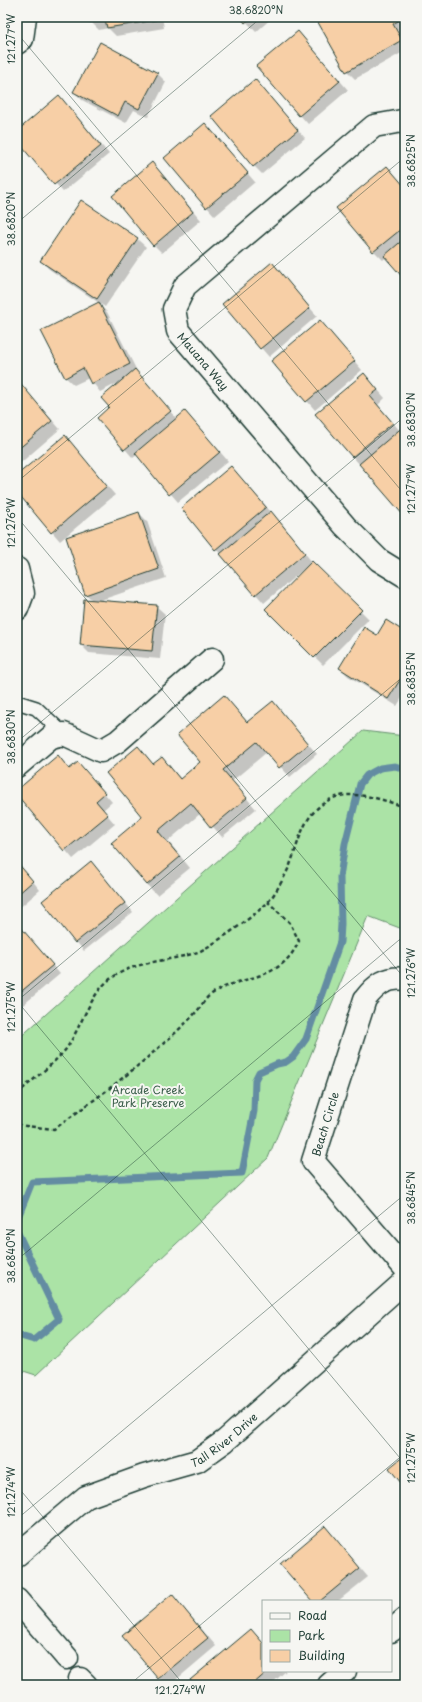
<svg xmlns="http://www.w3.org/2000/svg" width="422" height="1702" viewBox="0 0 422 1702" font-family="'Playpen Sans',sans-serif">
<rect width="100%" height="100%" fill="#f6f6f2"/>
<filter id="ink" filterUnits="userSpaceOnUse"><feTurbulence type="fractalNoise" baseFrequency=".025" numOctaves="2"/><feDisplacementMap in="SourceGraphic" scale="8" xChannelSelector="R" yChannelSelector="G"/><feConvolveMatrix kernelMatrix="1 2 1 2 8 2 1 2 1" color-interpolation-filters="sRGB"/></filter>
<g filter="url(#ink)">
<path fill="#abe3a6" stroke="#65906d" d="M 363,731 L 405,736 L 405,930 L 368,916 L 268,1158 L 36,1375 L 17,1369 L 17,1040 Z"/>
<path fill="#0003" d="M 90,17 L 162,17 L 164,28 L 116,36 L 108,28 L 99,30 L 90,21 Z
M 242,17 L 273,17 L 256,32 Z
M 316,17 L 405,17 L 405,30 L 400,33 L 405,41 L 405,51 L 355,79 L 347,71 Z
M 298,32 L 348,90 L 308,124 L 300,115 Z
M 100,43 L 158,74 L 166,82 L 148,117 L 134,110 L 126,123 L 82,100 L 74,92 Z
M 255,81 L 305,138 L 262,174 L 254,166 Z
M 67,105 L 109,154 L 63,192 L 17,139 L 17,132 Z
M 205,124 L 255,182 L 215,216 L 207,207 Z
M 387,167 L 405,187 L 405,279 L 386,257 L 383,260 L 374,251 L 338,208 Z
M 160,172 L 201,220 L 162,253 L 154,245 Z
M 81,201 L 137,239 L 146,247 L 105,307 L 49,269 L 41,261 Z
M 280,272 L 317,316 L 269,357 L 223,304 Z
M 98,304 L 107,312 L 138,373 L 177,419 L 185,412 L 228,461 L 178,502 L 137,455 L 133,458 L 98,418 L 111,408 L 122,381 L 100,392 L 89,378 L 74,385 L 65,377 Z
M 320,321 L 362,370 L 315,410 L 272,361 Z
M 364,374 L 385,398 L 378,405 L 400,431 L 405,426 L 405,515 L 352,456 Z
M 17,380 L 60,429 L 17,466 Z
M 65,437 L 115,495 L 60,541 L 17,491 L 17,476 Z
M 231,467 L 279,521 L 312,562 L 369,619 L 323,665 L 266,609 L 305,570 L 304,569 L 264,603 L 216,549 Z
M 139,513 L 147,521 L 166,578 L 98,601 L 156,606 L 165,614 L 160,659 L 89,653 L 81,645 L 93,601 L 86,594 Z
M 405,633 L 405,693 L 397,706 L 348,676 L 340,668 L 377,636 Z
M 224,696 L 248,723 L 273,703 L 317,754 L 290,777 L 267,752 L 232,781 L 256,809 L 222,837 L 201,813 L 168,841 L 190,868 L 157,895 L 147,885 L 138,747 L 154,765 L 162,758 L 181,779 L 202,762 Z
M 58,757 L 70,769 L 78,763 L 112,802 L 103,810 L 115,824 L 73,859 L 17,793 L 17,791 Z
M 17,862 L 40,890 L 17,910 Z
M 91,862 L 133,912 L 84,951 L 43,902 Z
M 17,924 L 60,974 L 17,1010 Z
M 325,1527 L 368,1577 L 338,1601 L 313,1601 Z
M 180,1604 L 216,1646 L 170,1685 L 165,1685 L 123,1636 Z
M 251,1631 L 263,1643 L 263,1671 L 286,1671 L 270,1685 L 186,1685 Z"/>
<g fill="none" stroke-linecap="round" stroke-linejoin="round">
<path stroke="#638ca2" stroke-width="7" d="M 17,1220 L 32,1182 L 242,1173 L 254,1111 L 255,1080 L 259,1072 L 277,1064 L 286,1062 L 293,1057 L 306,1039 L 340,942 L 341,924 L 340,877 L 345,844 L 360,784 L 367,775 L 380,768 L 395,766 L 405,769
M 17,1231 L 59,1319 L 34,1340 L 17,1335"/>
</g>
<path fill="#f7cfa6" stroke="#1f3d34" d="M 89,17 L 155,17 L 156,20 L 107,28 L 105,19 L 89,22 Z
M 240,17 L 252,17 L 245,23 Z
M 315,17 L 405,17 L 393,24 L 402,40 L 346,72 Z
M 298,31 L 340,81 L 299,116 L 256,66 Z
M 100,42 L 158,73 L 139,109 L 125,102 L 118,116 L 73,92 Z
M 255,79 L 298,130 L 253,167 L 211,116 Z
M 59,95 L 101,146 L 54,185 L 17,141 L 17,131 Z
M 205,123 L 248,173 L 206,208 L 164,158 Z
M 152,162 L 193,212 L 153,246 L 112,196 Z
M 387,166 L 405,187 L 405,226 L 373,252 L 336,208 Z
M 81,200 L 138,238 L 97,299 L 40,261 Z
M 405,238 L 405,280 L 384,256 Z
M 272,262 L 310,308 L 260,349 L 222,304 Z
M 99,302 L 130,364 L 91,384 L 83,368 L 65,378 L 41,331 Z
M 320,320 L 355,361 L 306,402 L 271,361 Z
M 135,369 L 171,411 L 124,450 L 97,418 L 109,407 L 101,398 Z
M 364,373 L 378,390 L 370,396 L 393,423 L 352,457 L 315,414 Z
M 17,379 L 52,421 L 17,450 Z
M 185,411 L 220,452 L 169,495 L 135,453 Z
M 405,425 L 405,515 L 404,516 L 359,464 Z
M 65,435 L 107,486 L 51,533 L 17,492 L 17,475 Z
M 231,466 L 266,507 L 215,550 L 181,508 Z
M 271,511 L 305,553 L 255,595 L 220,554 Z
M 139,512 L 159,569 L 85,595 L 66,537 Z
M 312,561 L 362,610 L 314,658 L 265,609 Z
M 84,599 L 157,605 L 152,651 L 80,645 Z
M 386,620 L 405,632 L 405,672 L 388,699 L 339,668 L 364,627 L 377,635 Z
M 224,695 L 247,722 L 273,701 L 308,744 L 279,768 L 257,742 L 223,770 L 247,798 L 211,828 L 191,803 L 158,831 L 180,857 L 147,885 L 111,843 L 142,817 L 106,773 L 138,746 L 153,764 L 162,757 L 180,779 L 200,762 L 177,735 Z
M 58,755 L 69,769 L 78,762 L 105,793 L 96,801 L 108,815 L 64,851 L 17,795 L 17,790 Z
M 91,861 L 125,903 L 75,943 L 42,901 Z
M 17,862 L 33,881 L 17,895 Z
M 17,923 L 53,965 L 17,995 Z
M 405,1455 L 405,1488 L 389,1468 Z
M 325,1526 L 360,1568 L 320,1601 L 312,1601 L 280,1564 Z
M 172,1594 L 208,1638 L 158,1679 L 122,1636 Z
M 251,1629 L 263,1643 L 263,1671 L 268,1671 L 252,1685 L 184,1685 Z"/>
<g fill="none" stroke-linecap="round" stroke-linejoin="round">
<defs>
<path id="lane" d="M 17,702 L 36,708 L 64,734"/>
<g id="street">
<path d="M 17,43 L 22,39 L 25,17"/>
<path id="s1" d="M 405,123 L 402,121 L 374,126 L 185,286 L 174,309 L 178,331 L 345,526 L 379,560 L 405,576"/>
<path d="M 17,569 L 23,593 L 17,609"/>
<path d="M 17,766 L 51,737 L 64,734 L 101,751 L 118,741 L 212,659"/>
<path d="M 405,979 C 387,976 376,985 365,999 L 313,1161 L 405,1268"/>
<path id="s2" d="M 17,1555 L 86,1497 L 144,1476 L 197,1461 L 225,1441 L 405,1281"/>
<path d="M 17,1600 L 67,1658"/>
<path d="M 80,1679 L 86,1685"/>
</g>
<path id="secondary" d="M 391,1631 L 405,1619
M 329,1685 L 345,1671"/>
</defs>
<use href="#lane" stroke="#1f3d34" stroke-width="16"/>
<use href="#street" stroke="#1f3d34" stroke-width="25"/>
<use href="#secondary" stroke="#1f3d34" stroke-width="25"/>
<path stroke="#1f3d34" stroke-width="2.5" stroke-dasharray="4 3" stroke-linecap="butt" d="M 17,1094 C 30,1082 57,1061 66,1049 C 80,1029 90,995 109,980 C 134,960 169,962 198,952 C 211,947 260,912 269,901 C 277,891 285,876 290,865 C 300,839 303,814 329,800 C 351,788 383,800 405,807
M 17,1125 L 54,1129 C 86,1106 118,1083 148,1057 C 165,1042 183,1027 197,1011 C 201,1007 204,1000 209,996 C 241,972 279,985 299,941 L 290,923 L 268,902"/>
<use href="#lane" stroke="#f6f6f2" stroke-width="13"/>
<use href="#street" stroke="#f6f6f2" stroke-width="22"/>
<use href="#secondary" stroke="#f6f6f2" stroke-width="22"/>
</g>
</g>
<path fill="none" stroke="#1f3d34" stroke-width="1" stroke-opacity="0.45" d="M 17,33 L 405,495M 17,223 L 262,17M 17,482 L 405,157M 17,517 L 405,979M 17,742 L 405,416M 17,1001 L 405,1464M 17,1001 L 405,675M 17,1260 L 405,935M 17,1486 L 184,1685M 17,1519 L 405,1194M 129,1685 L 405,1453"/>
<g text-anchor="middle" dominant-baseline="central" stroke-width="4" stroke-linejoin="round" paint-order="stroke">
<g font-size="11" fill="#1f3d34" stroke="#f6f6f2">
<text stroke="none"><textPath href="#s1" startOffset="367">Mauana Way</textPath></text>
<text transform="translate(325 1124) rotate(-73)">Beach Circle</text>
<text stroke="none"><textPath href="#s2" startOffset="241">Tall River Drive</textPath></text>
</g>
<g font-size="11" fill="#3b5e4b" stroke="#f6f6f2">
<text x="148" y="1089">Arcade Creek<tspan x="148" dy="13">Park Preserve</tspan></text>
</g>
</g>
<rect width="422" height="1702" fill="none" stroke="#f6f6f2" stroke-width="44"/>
<rect x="262" y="1600" width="130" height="72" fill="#f6f6f2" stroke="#a0aca6"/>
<rect x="270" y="1613" width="20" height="6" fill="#f6f6f2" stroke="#a0aca6"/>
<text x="298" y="1620" font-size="12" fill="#1f3d34">Road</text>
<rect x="270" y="1630" width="20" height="12" fill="#abe3a6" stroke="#a0aca6"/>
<text x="298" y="1640" font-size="12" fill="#1f3d34">Park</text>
<rect x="270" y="1650" width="20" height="12" fill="#f7cfa6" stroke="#a0aca6"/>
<text x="298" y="1660" font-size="12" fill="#1f3d34">Building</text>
<rect x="22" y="22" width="378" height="1658" fill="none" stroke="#1f3d34" stroke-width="1.5"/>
<g font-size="10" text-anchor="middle" fill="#1f3d34">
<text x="256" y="14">38.6820°N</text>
<text transform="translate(11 39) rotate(-90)" y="4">121.277°W</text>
<text transform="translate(411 161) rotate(-90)" y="4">38.6825°N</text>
<text transform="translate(11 219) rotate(-90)" y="4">38.6820°N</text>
<text transform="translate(411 420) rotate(-90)" y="4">38.6830°N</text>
<text transform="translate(411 489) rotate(-90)" y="4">121.277°W</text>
<text transform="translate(11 523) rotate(-90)" y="4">121.276°W</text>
<text transform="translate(411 679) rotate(-90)" y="4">38.6835°N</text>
<text transform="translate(11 737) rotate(-90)" y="4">38.6830°N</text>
<text transform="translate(411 973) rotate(-90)" y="4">121.276°W</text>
<text transform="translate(11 1007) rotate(-90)" y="4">121.275°W</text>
<text transform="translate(411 1198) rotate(-90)" y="4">38.6845°N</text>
<text transform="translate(11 1256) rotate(-90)" y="4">38.6840°N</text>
<text transform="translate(411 1458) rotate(-90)" y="4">121.275°W</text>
<text transform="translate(11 1492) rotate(-90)" y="4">121.274°W</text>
<text x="180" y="1694">121.274°W</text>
</g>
</svg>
